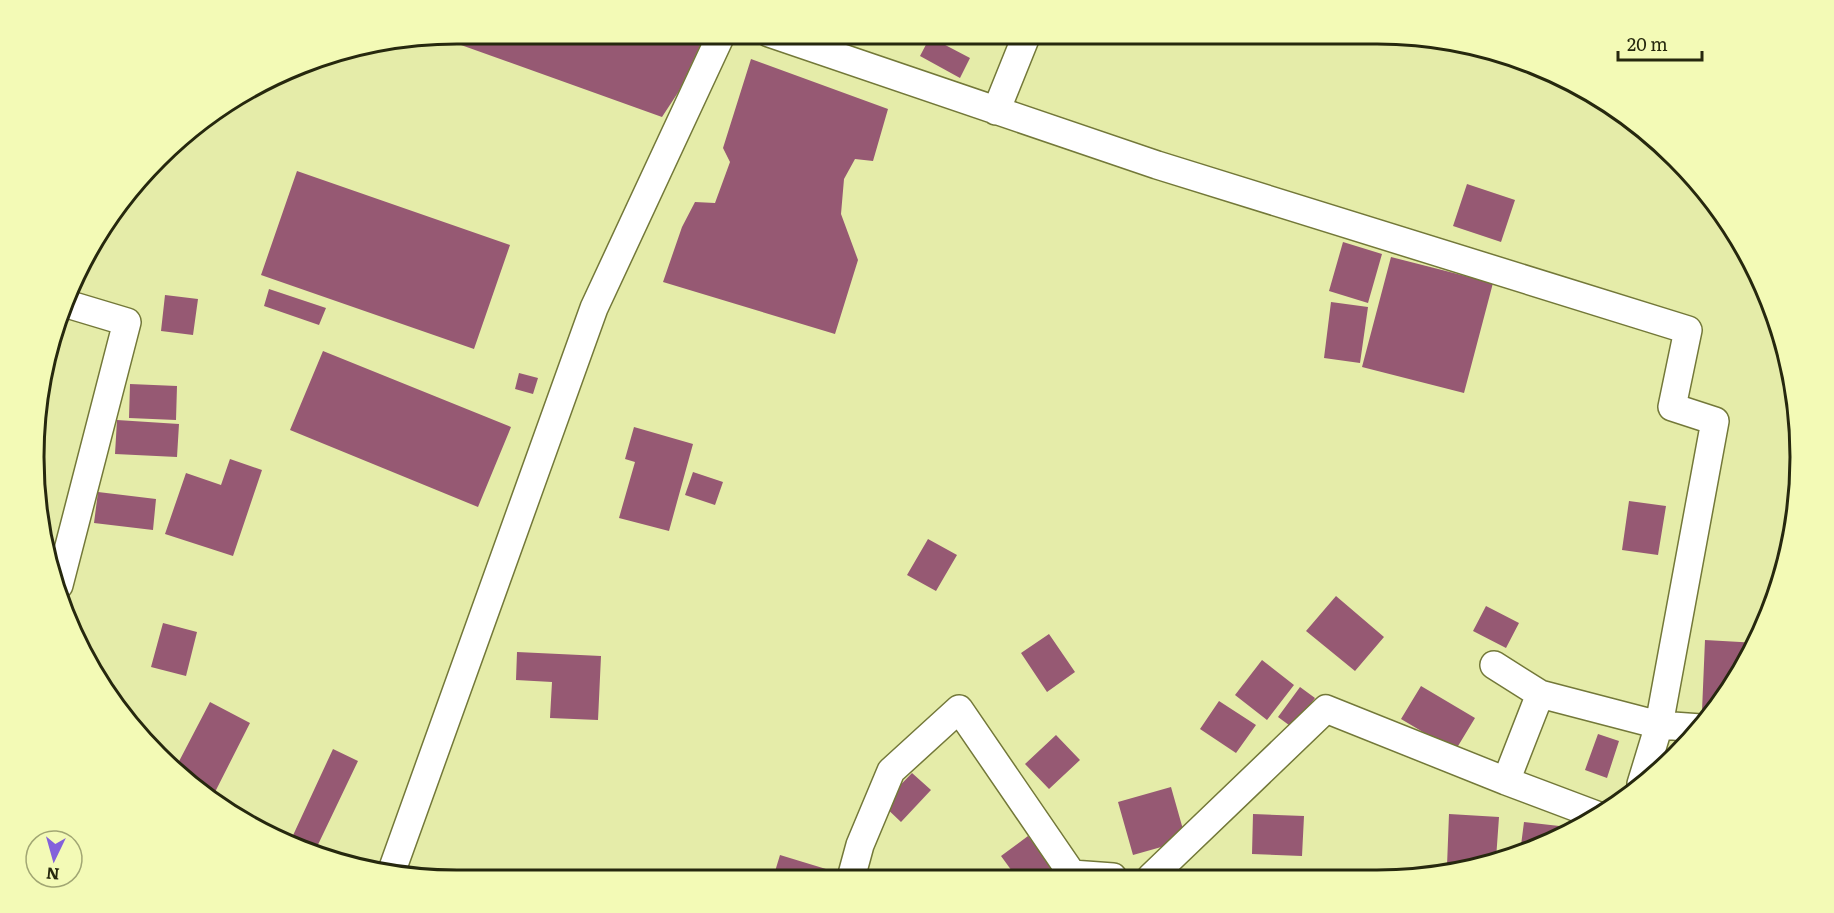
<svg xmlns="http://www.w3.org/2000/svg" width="1834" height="913" viewBox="0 0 1834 913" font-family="Literata,serif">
<rect width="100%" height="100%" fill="#e5eca9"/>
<path fill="#965973" d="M 465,33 L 698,33 L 705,35 L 679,91 L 662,117 L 461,45 Z
M 930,37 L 970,58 L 960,78 L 920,56 Z
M 751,59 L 888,109 L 873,161 L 855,159 L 844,179 L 841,214 L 858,260 L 835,334 L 663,282 L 682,227 L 695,202 L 715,203 L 730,162 L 723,148 Z
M 297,171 L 510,245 L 474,349 L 261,275 Z
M 1467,184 L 1515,200 L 1501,242 L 1453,226 Z
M 1343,242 L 1382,254 L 1368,303 L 1329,291 Z
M 1391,257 L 1493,283 L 1464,393 L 1362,367 Z
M 269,289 L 326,308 L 319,325 L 264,306 Z
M 165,295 L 198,299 L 193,335 L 161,331 Z
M 1331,302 L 1368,307 L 1360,363 L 1324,358 Z
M 323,351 L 511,427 L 478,507 L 290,430 Z
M 519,373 L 538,378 L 533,394 L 515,389 Z
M 130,384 L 177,386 L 176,420 L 129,418 Z
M 117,420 L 179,424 L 177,457 L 115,454 Z
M 634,427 L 693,444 L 669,531 L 619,518 L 635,462 L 625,459 Z
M 230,459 L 262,470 L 233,556 L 165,534 L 186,473 L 221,485 Z
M 693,472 L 723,482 L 715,505 L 685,495 Z
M 98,492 L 156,499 L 153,530 L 94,523 Z
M 1629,501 L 1666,506 L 1658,555 L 1622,550 Z
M 928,539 L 957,555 L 936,591 L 907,575 Z
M 1336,596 L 1384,637 L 1355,671 L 1306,631 Z
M 1486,606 L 1519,623 L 1506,648 L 1473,631 Z
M 163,623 L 197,632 L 186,676 L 151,667 Z
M 1049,634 L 1075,672 L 1047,692 L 1021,653 Z
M 1705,640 L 1758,643 L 1712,711 L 1702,711 Z
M 517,652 L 601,656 L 598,720 L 550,718 L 552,682 L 516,680 Z
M 1262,660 L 1294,685 L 1267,720 L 1235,695 Z
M 1421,686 L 1475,718 L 1455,751 L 1401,719 Z
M 1300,687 L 1315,698 L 1293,728 L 1278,717 Z
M 1219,701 L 1256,725 L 1236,753 L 1200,729 Z
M 210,702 L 250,723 L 213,796 L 175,769 Z
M 1598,734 L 1619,741 L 1607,778 L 1585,770 Z
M 1056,735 L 1080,760 L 1049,789 L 1025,764 Z
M 333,749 L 358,761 L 314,853 L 289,844 Z
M 912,773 L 931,790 L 901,822 L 882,804 Z
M 1171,787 L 1186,840 L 1133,855 L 1118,802 Z
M 1253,814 L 1304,816 L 1302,856 L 1252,854 Z
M 1449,814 L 1499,817 L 1496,859 L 1467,867 L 1447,866 Z
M 1524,822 L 1577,828 L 1539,848 L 1520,853 Z
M 1028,836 L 1052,868 L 1039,877 L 1017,878 L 1001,856 Z
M 780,855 L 826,869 L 823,878 L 773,878 Z"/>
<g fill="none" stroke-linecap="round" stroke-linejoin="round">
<defs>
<path id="minor" d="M 769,33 L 1157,165 L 1688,330 L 1672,407 L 1715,421 L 1659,725 L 1641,784
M 996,111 L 1027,34
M 59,585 L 127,322 L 67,304
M 1494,665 L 1540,694
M 1506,781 L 1599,816
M 391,873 L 594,308 L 722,33
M 1067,877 L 1072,874 L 1113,877
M 1151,877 L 1326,709 L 1506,781 L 1540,694 L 1659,725 L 1701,728
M 851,878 L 860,845 L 891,771 L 959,709 L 1072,874"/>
</defs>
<use href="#minor" stroke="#737839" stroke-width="30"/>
<use href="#minor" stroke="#fff" stroke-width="27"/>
</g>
<path d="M0 0H1834V913H0ZM457 44H1377A413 413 0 0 1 1790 457V457A413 413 0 0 1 1377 870H457A413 413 0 0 1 44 457V457A413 413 0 0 1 457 44Z" fill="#f3fab6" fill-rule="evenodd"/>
<path fill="none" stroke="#26280e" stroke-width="3" d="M457 44H1377A413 413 0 0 1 1790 457V457A413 413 0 0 1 1377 870H457A413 413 0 0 1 44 457V457A413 413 0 0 1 457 44Z"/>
<g transform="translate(54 859) rotate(185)"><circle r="28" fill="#f3fab6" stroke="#a1a673" stroke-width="1.5"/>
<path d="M0-4.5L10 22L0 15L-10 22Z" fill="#8361db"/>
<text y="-9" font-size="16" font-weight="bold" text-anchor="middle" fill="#26280e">N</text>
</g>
<path d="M1618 51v9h84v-9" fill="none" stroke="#26280e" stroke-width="3"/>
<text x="1627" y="51" font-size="18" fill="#26280e" stroke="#f3fab6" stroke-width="4.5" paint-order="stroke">20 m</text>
</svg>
